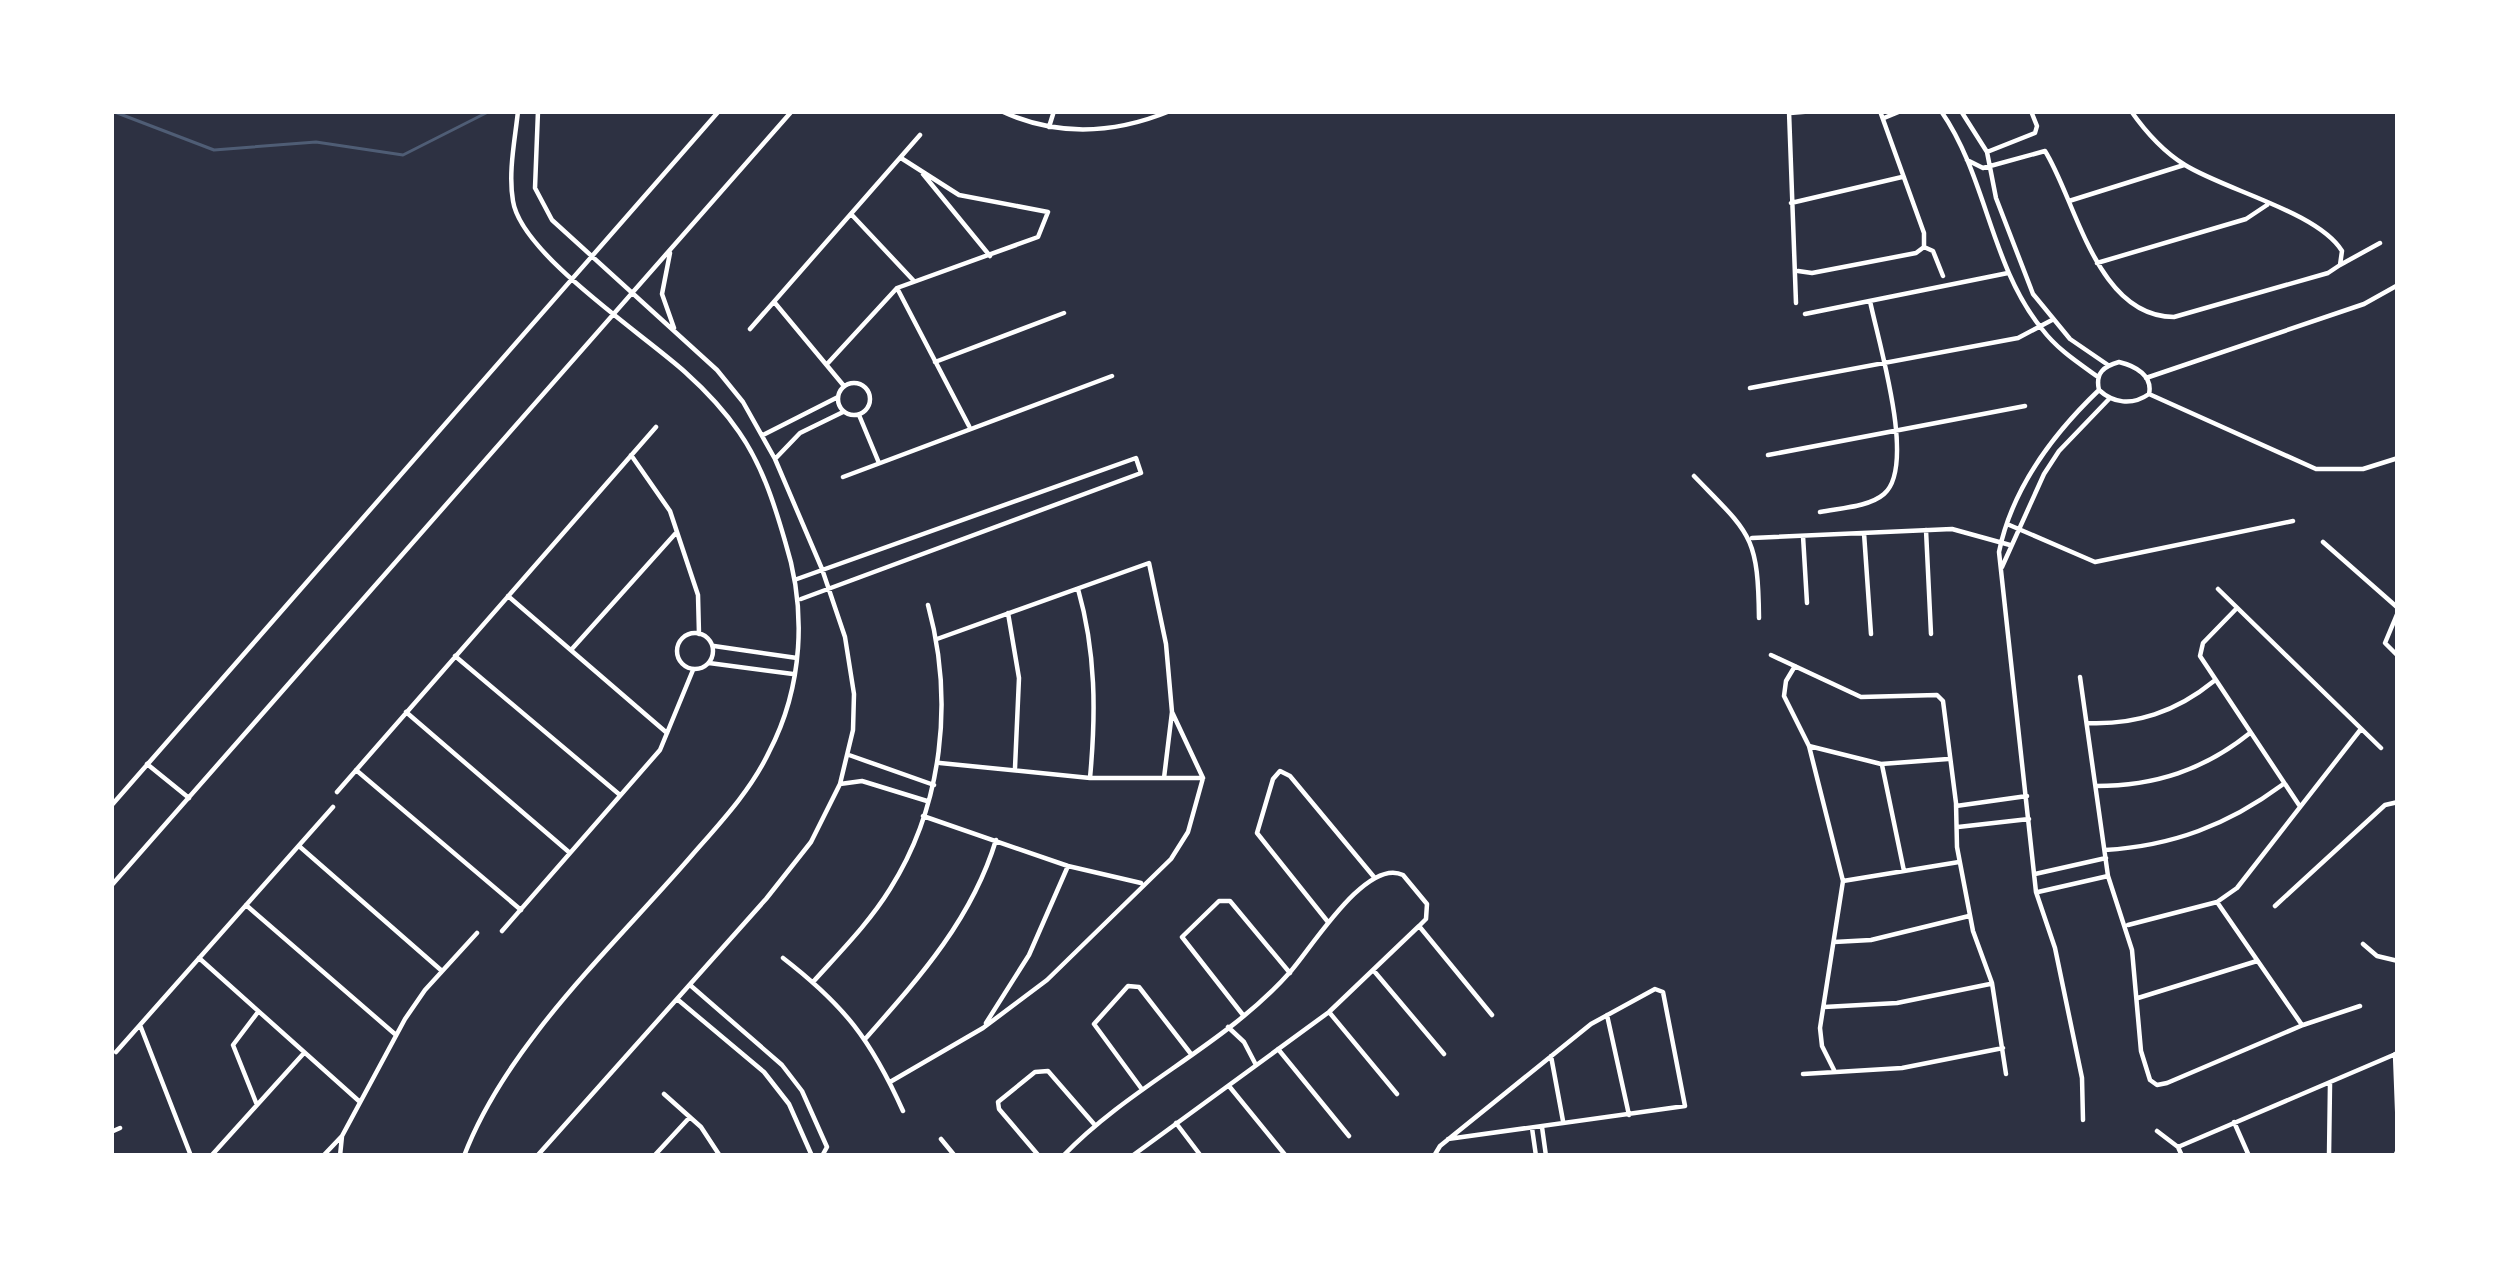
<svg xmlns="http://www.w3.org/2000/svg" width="2509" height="1267" viewBox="0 0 2509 1267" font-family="Montserrat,sans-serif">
<rect width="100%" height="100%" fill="#2d3142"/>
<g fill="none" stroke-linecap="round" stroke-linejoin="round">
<path stroke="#4f5d75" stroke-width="3" d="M 112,111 L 214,150 L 316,142 L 403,155 L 486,113"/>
<path stroke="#fff" stroke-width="4.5" d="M 1001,111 C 1057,137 1114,134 1170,111
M 1789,111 L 1796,303
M 1880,111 L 1924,233 L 1924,247 L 1933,251 L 1943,276
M 1941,111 C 1987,177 1990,265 2042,329 C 2057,349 2077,362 2098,377
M 1961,111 L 1987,152 L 1996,198 L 2033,294 L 2070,339 L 2108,365
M 1790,113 L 1814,111
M 1884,118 L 1901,111
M 1049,127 L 1054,111
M 1987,152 L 2035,133 L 2037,126 L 2031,111
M 1967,160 L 1983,168 L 2045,151 C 2076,200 2096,317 2174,317 L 2328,273 L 2340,265 L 2342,251 C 2318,212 2225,190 2185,165 C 2164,152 2145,131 2131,111
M 923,174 L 990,256
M 2069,201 L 2184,165
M 1791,203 L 1902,177
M 851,214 L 913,280
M 670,253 L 662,294 L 674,328
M 2097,263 L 2246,219 L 2267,205
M 2340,265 L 2380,243
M 1798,271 L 1812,273 L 1916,253 L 1924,247
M 897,288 L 969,426
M 775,303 L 844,386
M 1805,314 L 2008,273
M 750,329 L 920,135
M 935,362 L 1064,313
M 2119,362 C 2136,366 2153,376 2149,394 C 2132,406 2113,403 2099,390 C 2095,373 2104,366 2119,362 Z
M 828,363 L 897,288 L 1038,237 L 1048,212 L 959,195 L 901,158
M 2146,378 L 2364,304 L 2398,285
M838 399a16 16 0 1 1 32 0a16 16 0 1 1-32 0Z
M 1750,388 L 2018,338 L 2052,320
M 2149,394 L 2316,469 L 2363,469 L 2398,458
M 859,415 L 879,463
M 763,435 L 838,397
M 631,455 L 670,511 L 698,595 L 699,634
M 1768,455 L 2025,406
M 775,459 L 800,433 L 843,412
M 1694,476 C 1750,534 1758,534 1759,618
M 843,477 L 1112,376
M 1820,512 C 1840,508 1869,507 1884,494 C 1917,466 1878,341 1870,301
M 2007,524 L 2095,562 L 2293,521
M 1926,530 L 1931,634
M 1864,533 L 1871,634
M 1803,536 L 1807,603
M 1752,538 L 1952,529 L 2010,545
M 2323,542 L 2398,608
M 2002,567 L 2044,474 L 2059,451 L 2109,399
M 797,579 L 1136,458 L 1141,473 L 801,599
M 1078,589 C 1096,652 1096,713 1090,778
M 2218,589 L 2381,748
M 508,596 L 667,733
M 2237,608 L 2203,643 L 2200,656 L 2299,805
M 2398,612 L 2385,643 L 2398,656
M 1008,613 L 1019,678 L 1015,768
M677 651a18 18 0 1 1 36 0a18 18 0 1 1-36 0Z
M 937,639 L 1149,563 L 1166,644 L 1172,712 L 1203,778
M 714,646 L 797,658
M 571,650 L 675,534
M 1771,655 L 1861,697 L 1937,695 L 1943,701 L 1956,803 L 1957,847 L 1973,931 L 1992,983 L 2006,1074
M 455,656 L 620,795
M 709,663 L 793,674
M 1795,666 L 1786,681 L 1784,696 L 1809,746 L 1843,881 L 1820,1028 L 1822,1046 L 1834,1070
M 2080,677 L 2108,876 L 2132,950 L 2141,1051 L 2150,1080 L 2157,1085 L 2167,1083 L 2303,1025 L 2360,1006
M 406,712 L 570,853
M 2087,723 C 2136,725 2176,712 2214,681
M 1809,746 L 1881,764 L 1948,759
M 849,755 L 934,785
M 940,763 L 1090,778 L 1203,778
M 147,764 L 189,798
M 1882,765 L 1904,871
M 356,770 L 521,910
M 1164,778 L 1172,712
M 840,784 L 862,781 L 927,801
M 2096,786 C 2155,786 2204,770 2250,733
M 337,792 L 656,427
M 111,806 L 719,111
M 1956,806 L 2027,796
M 923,816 L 1068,866 L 1141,883
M 1958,827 L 2029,819
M 299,846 L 442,971
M 2105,850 C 2172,846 2228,825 2282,785
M 2035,874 L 2106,858
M 1843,881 L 1959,862
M 111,886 L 792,111
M 2038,892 L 2108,876
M 2217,902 L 2302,1025
M 246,905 L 396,1035
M 2275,906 L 2385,805 L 2398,802
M 1328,922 L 1257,833 L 1273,779 L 1280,771 L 1290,776 L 1374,877
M 2128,925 L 2217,902 L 2237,888 L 2361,729
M 1419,926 L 1492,1015
M 502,931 L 660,750 L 693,670
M 1834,942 L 1871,940 L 1969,916
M 2363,944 L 2377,956 L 2398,961
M 199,958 L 360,1102
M 783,958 C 845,1006 871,1040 903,1111
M 1374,971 L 1444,1054
M 813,982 C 840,952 869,923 890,889 C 943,805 954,700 928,605
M 690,985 L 782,1065 L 802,1091 L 827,1147 L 822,1156
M 2138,998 L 2257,961
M 677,999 L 764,1072 L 789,1104 L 812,1156
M 1824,1007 L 1897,1003 L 1990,984
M 1329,1012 L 1397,1094
M 1243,1015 L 1182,937 L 1219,901 L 1230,901 L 1290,973
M 1607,1015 L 1629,1115
M 986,1023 L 1029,955 L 1068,866
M 140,1025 L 191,1156
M 1228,1027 L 1244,1042 L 1256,1065
M 866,1038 C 920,977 972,919 996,840
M 1278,1049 L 1349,1136
M 116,1052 L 333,807
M 2395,1054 L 2398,1132
M 1551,1056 L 1563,1121
M 1803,1074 L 1902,1068 L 2003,1048
M 890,1082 L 983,1028 L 1047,980 L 1171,859 L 1188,832 L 1203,778
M 1229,1086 L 1286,1156
M 1141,1088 L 1094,1024 L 1128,986 L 1139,987 L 1191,1054
M 664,1094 L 701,1127 L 720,1156
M 257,1105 L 233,1045 L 258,1012
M 2083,1120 L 2082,1078 L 2055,948 L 2036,892 L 1999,552 C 2012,488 2053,434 2099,390
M 2234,1122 L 2249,1156
M 1176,1123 L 1201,1156
M 1542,1127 L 1546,1156
M 1532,1128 L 1536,1156
M 2157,1131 L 2178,1147 L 2182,1156
M 111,1132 L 120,1128
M 941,1139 L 955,1156
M 2178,1147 L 2398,1053
M 211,1156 L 304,1053
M 323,1156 L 342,1136
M 340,1156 L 342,1136 L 405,1019 L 425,990 L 477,933
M 464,1156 C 507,1043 615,945 693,854 C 721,822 751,790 769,752 C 803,687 807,610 785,541 C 774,503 762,465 739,432 C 724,410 705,390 685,372 C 643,334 521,254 513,201 C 508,172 515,140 518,111
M 537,1156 L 766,899 L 811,842 L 840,784 L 853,730 L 854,694 L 845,637 L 822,569 L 775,459 L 743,402 L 717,370 L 552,220 L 535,188 L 538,111
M 654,1156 L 689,1118
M 1039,1156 L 999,1109 L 998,1102 L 1035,1072 L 1048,1071 L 1094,1124
M 1063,1156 C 1131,1085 1226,1045 1291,971 C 1312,947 1367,857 1403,875 L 1427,904 L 1426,919 L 1419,926 L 1329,1012 L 1132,1156
M 1434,1156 L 1440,1146 L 1591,1024 L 1655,989 L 1663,992 L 1685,1106 L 1448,1139
M 2329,1156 L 2330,1084
M 2395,1156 L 2398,1150"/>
</g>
<rect width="2509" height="1267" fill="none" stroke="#ffffff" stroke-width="228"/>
</svg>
